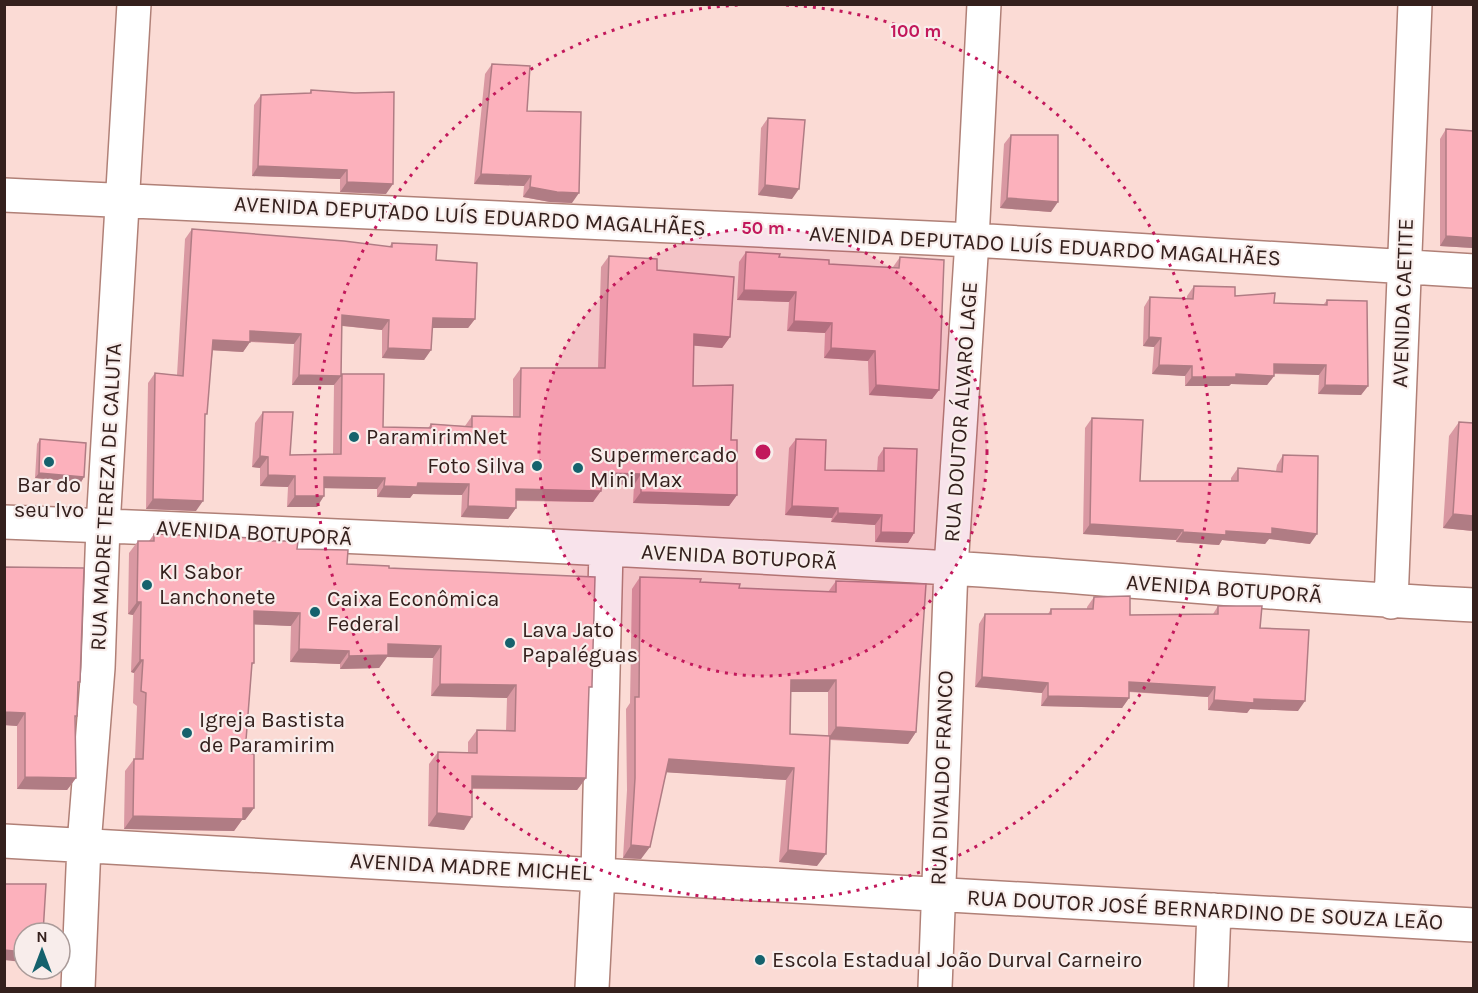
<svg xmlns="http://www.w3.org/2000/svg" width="1478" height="993" viewBox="0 0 1478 993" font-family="Karla,sans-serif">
<rect width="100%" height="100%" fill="#fbdbd5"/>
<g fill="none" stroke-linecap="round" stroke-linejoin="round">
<defs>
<path id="minor" d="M 4,195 L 972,240 L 1474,271
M 4,522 C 320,534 635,549 950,568 C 1124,579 1299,597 1474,605
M 1391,602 L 1415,4
M 4,841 L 1474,925
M 78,988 L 84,845 L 98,668 L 103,526 L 134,4
M 592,988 L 598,874 L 606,550
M 935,988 L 951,568 L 972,240 L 984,4
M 1211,988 L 1214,910"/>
</defs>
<use href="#minor" stroke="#b08077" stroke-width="36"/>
<use href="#minor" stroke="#fff" stroke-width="33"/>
</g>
<path fill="#d998a2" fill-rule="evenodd" d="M 492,64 L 527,111 L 572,203 L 550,202 L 523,197 L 524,186 L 474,184 L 485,74 Z
M 311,90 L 386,194 L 340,192 L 340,179 L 252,176 L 254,105 L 261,95 L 309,94 Z
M 768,118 L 792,199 L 758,195 L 761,128 Z
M 1446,129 L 1473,248 L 1440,246 L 1440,139 Z
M 1011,135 L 1051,212 L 1000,208 L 1004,144 Z
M 192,229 L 389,247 L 392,243 L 436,260 L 475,319 L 468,328 L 432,328 L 431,350 L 424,360 L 382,358 L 382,330 L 342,326 L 341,376 L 342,374 L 383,427 L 428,428 L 431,424 L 465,426 L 472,416 L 513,417 L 513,379 L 521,368 L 598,368 L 601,267 L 609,256 L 657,270 L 730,337 L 722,348 L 694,345 L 693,386 L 731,440 L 737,495 L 729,506 L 633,503 L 634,485 L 601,484 L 593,502 L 516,501 L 516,508 L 508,519 L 461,517 L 462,495 L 413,494 L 410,498 L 377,497 L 377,489 L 324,488 L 317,507 L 287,507 L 288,487 L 260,486 L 260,468 L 252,467 L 255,423 L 263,412 L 290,455 L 333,454 L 334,385 L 292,385 L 294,344 L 250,342 L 243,352 L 213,350 L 205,418 L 196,511 L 146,509 L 148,383 L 155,373 L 177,375 L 185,239 Z
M 746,252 L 829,264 L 893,267 L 900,257 L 939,390 L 932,399 L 869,395 L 868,361 L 824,358 L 825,333 L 787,331 L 789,302 L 737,300 L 739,262 Z
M 1194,286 L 1235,296 L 1274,303 L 1324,304 L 1327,300 L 1368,386 L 1361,395 L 1318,394 L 1319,375 L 1274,374 L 1274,376 L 1267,385 L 1231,384 L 1229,386 L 1185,386 L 1185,376 L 1152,374 L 1154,347 L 1143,346 L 1144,307 L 1150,297 L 1187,298 L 1187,296 Z
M 1092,418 L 1140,481 L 1231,481 L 1231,478 L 1238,468 L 1276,471 L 1277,465 L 1283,455 L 1310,544 L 1269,539 L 1265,544 L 1222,540 L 1219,545 L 1176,542 L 1176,540 L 1083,534 L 1085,428 Z
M 1459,422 L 1473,423 L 1473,531 L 1443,528 L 1449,436 Z
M 40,439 L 84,477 L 81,482 L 35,478 L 37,444 Z
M 796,439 L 825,470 L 877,471 L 878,457 L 884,448 L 914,533 L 908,543 L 875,542 L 875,525 L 831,522 L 832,518 L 785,515 L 789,448 Z
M 154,534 L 254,541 L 297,549 L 347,564 L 389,568 L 589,693 L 586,778 L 577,790 L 472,789 L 464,830 L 428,826 L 429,764 L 438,752 L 468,753 L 468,742 L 477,730 L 506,731 L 507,698 L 431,696 L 433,658 L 387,657 L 379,668 L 340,669 L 340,664 L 290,662 L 291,626 L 254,624 L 254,663 L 252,665 L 245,753 L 254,808 L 245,820 L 242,820 L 234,831 L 124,829 L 125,771 L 134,759 L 135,759 L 137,706 L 133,703 L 134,673 L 131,672 L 133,615 L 128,614 L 129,553 L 138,541 L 149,541 Z
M 4,567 L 80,682 L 78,686 L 77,716 L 75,718 L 76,778 L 67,790 L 17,789 L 17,726 L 4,725 Z
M 640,577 L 700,582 L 739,588 L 828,592 L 836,581 L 916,732 L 908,744 L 830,740 L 817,866 L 779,862 L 786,780 L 667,772 L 641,859 L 623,858 L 627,790 L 626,709 L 630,703 L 632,589 ZM 791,692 L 828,692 L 828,736 L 790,734 Z
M 1094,597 L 1130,615 L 1213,614 L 1218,606 L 1260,628 L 1298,711 L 1250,709 L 1247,713 L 1208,710 L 1208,697 L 1129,692 L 1129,698 L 1122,708 L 1041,706 L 1042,693 L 975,687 L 979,624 L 985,614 L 1048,614 L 1051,609 L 1087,609 L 1087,607 Z"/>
<path fill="#b07c84" d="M 258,166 L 347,170 L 340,179 L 252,176 Z
M 481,174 L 531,176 L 524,186 L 474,184 Z
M 347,182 L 393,184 L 386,194 L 340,192 Z
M 765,185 L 799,189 L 792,199 L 758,195 Z
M 530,187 L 579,193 L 572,203 L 550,202 L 523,197 Z
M 1007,198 L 1058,202 L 1051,212 L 1000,208 Z
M 1446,236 L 1473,238 L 1473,248 L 1440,246 Z
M 744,290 L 796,292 L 789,302 L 737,300 Z
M 342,315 L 389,320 L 382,330 L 335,325 Z
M 433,318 L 475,319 L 468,328 L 426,328 Z
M 794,321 L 832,323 L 825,333 L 787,331 Z
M 250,331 L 301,334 L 294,344 L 244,341 Z
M 694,334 L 730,337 L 722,348 L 686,345 Z
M 1149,337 L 1161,338 L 1154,347 L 1143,346 Z
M 213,340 L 250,342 L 243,352 L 207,350 Z
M 388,348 L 431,350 L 424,360 L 382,358 Z
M 831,348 L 875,351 L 868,361 L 824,358 Z
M 1274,364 L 1326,365 L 1319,375 L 1267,373 Z
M 1159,365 L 1192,366 L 1185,376 L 1152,374 Z
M 1236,374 L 1274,376 L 1267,385 L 1231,384 L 1229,386 L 1185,386 L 1192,377 Z
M 299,375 L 341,376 L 334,385 L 292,385 Z
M 876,385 L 939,390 L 932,399 L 869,395 Z
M 1325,385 L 1368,386 L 1361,395 L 1318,394 Z
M 260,456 L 268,457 L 260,468 L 252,467 Z
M 39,473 L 84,477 L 81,482 L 35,478 Z
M 602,473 L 641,474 L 634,485 L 594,484 Z
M 268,475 L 295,476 L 288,487 L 260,486 Z
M 324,477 L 385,478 L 377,489 L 316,488 Z
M 418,483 L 469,484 L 462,495 L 413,494 L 410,498 L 377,497 L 384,486 Z
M 516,489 L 601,491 L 593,502 L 509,500 Z
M 641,492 L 737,495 L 729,506 L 633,503 Z
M 295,496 L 324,496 L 317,507 L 287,507 Z
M 153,499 L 203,501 L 196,511 L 146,509 Z
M 468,506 L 516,508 L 508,519 L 461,517 Z
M 792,506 L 838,508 L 832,518 L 785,515 Z
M 838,513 L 882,515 L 875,525 L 831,522 Z
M 1453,514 L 1473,516 L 1473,531 L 1443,528 Z
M 1090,524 L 1183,530 L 1176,540 L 1083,534 Z
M 1272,528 L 1317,534 L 1310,544 L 1269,539 L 1265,544 L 1222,540 L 1219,545 L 1176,542 L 1183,532 Z
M 881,532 L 914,533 L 908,543 L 875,542 Z
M 137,602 L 141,602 L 133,615 L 128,614 Z
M 254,611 L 300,613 L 291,626 L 245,624 Z
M 388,644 L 441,646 L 433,658 L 387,657 L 379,668 L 340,669 L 349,656 Z
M 299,649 L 349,651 L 340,664 L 290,662 Z
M 140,660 L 143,660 L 134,673 L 131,672 Z
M 982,677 L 1048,683 L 1042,693 L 975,687 Z
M 791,680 L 836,680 L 828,692 L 782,692 Z
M 1129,682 L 1215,687 L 1208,697 L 1122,691 Z
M 440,684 L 516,685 L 507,698 L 431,696 Z
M 1048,696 L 1129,698 L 1122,708 L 1041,706 Z
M 1254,699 L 1305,701 L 1298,711 L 1250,709 L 1247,713 L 1208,710 L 1214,700 Z
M 4,712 L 25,713 L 17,726 L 4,725 Z
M 836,727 L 916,732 L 908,744 L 828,739 Z
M 669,759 L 794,768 L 786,780 L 661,772 Z
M 472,776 L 586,778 L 577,790 L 463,788 Z
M 25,777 L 76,778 L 67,790 L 17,789 Z
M 243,808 L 254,808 L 245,820 L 242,820 L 234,831 L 124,829 L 133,816 Z
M 437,813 L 472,817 L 464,830 L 428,826 Z
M 631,845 L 650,847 L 641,859 L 623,858 Z
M 788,850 L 826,854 L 817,866 L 779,862 Z
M 4,950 L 24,952 L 24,958 L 22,962 L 4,960 Z"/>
<path fill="#fcb1bc" stroke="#b07c84" stroke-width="1.5" d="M 492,64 L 530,66 L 527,111 L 581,112 L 579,193 L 557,192 L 530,187 L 531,176 L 481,174 Z
M 311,90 L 355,93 L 394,92 L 393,184 L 347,182 L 347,170 L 258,166 L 261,95 L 311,93 Z
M 768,118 L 805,120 L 799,189 L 765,185 Z
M 1446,129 L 1473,131 L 1473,238 L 1446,236 Z
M 1011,135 L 1058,135 L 1058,202 L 1007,198 Z
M 192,229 L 344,241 L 392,247 L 392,243 L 437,245 L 436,260 L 477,263 L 475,319 L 433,318 L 431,350 L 388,348 L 389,320 L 342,315 L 341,376 L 299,375 L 301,334 L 250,331 L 250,342 L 213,340 L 207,414 L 205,414 L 203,501 L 153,499 L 155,373 L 183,376 Z
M 746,252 L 780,254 L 779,257 L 829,260 L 829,264 L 899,268 L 900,257 L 944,260 L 939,390 L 876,385 L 875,351 L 831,348 L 832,323 L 794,321 L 796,292 L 744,290 Z
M 609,256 L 657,259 L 657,270 L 734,277 L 730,337 L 694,334 L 693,386 L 733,385 L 731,440 L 737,440 L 737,495 L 641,492 L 641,474 L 602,473 L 601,491 L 516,489 L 516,508 L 468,506 L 469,484 L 418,483 L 417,487 L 384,486 L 385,478 L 324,477 L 324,496 L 295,496 L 295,476 L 268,475 L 268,457 L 260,456 L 263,412 L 293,412 L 290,455 L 341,454 L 342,374 L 384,374 L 383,427 L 431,428 L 431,424 L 472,427 L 472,416 L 520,417 L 521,368 L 605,368 Z
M 1194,286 L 1235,287 L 1235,296 L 1275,293 L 1274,303 L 1327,305 L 1327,300 L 1367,301 L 1368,386 L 1325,385 L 1326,365 L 1274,364 L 1274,376 L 1236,374 L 1236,377 L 1192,377 L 1192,366 L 1159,365 L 1161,338 L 1149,337 L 1150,297 L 1193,299 Z
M 1092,418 L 1143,420 L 1140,481 L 1238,481 L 1238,468 L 1282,472 L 1283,455 L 1318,456 L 1317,534 L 1272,528 L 1272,534 L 1226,531 L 1226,535 L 1183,532 L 1183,530 L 1090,524 Z
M 1459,422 L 1473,423 L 1473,516 L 1453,514 Z
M 40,439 L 86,443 L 84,477 L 39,473 Z
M 796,439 L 826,440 L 825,470 L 884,471 L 884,448 L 917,449 L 914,533 L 881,532 L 882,515 L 838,513 L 838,508 L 792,506 Z
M 154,534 L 254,538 L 254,541 L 298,541 L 297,549 L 348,550 L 347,564 L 389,566 L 389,568 L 595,577 L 592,684 L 592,687 L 589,687 L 586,778 L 472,776 L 472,817 L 437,813 L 438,752 L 477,753 L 477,730 L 515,731 L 516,685 L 440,684 L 441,646 L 388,644 L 388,655 L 349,656 L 349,651 L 299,649 L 300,613 L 254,611 L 254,663 L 252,663 L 245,753 L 254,754 L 254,808 L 243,808 L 243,819 L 133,816 L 134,759 L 143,759 L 146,693 L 141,691 L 143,660 L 140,660 L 141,602 L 137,602 L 138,541 L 154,541 Z
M 4,567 L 84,568 L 80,682 L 78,682 L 77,716 L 75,716 L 76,778 L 25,777 L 25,713 L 4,712 Z
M 640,577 L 701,579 L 700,582 L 740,584 L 739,588 L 836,592 L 836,581 L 926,584 L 916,732 L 836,727 L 836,680 L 791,680 L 790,734 L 830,736 L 826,854 L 788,850 L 794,768 L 669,759 L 650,847 L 631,845 L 635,778 L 635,697 L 639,697 Z
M 1130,596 L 1130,615 L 1218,614 L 1218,606 L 1262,606 L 1260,628 L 1309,630 L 1305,701 L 1254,699 L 1254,703 L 1214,700 L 1215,687 L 1129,682 L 1129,698 L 1048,696 L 1048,683 L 982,677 L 985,614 L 1051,614 L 1051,609 L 1093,609 L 1094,597 Z
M 4,884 L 46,884 L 43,933 L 24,933 L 24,952 L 4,950 Z"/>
<circle cx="763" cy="452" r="224" fill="#c2185b" fill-opacity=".12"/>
<g fill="none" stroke="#c2185b" stroke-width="3" stroke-dasharray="3 6">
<circle cx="763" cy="452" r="224"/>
<path d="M786 5A448 448 0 1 1 740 5"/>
</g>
<g fill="#15626d" stroke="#f8edeb" stroke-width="2">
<circle cx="354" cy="437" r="6"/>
<circle cx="49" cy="462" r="6"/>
<circle cx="537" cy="466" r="6"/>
<circle cx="578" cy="468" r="6"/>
<circle cx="147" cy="585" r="6"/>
<circle cx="315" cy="612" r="6"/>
<circle cx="510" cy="643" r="6"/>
<circle cx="187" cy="733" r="6"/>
<circle cx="760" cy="960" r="6"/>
</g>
<g text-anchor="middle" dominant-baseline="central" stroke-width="4.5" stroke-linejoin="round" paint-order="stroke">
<g font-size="22" fill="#34201d" stroke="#f8edeb">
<text transform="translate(470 216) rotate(3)">AVENIDA DEPUTADO LUÍS EDUARDO MAGALHÃES</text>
<text transform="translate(1045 246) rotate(3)">AVENIDA DEPUTADO LUÍS EDUARDO MAGALHÃES</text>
<text transform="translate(1403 303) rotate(-88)">AVENIDA CAETITE</text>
<text transform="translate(961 412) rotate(-86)">RUA DOUTOR ÁLVARO LAGE</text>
<text transform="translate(106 497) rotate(-87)">RUA MADRE TEREZA DE CALUTA</text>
<text transform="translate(254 533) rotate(3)">AVENIDA BOTUPORÃ</text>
<text transform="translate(739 557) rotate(3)">AVENIDA BOTUPORÃ</text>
<text transform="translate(1224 589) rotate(4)">AVENIDA BOTUPORÃ</text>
<text transform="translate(942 778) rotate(-88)">RUA DIVALDO FRANCO</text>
<text transform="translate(471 867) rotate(3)">AVENIDA MADRE MICHEL</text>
<text transform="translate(1205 910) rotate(3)">RUA DOUTOR JOSÉ BERNARDINO DE SOUZA LEÃO</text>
</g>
<g font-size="22" fill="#34201d" stroke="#f8edeb" text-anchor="start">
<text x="366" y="437">ParamirimNet</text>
<text x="590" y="455">Supermercado<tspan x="590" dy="25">Mini Max</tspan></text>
<text x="525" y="466" text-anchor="end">Foto Silva</text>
<text x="49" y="485" text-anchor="middle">Bar do<tspan x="49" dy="25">seu Ivo</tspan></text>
<text x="159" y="572">KI Sabor<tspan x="159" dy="25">Lanchonete</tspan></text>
<text x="327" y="599">Caixa Econômica<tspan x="327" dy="25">Federal</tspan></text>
<text x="522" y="630">Lava Jato<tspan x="522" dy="25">Papaléguas</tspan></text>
<text x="199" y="720">Igreja Bastista<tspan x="199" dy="25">de Paramirim</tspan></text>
<text x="772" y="960">Escola Estadual João Durval Carneiro</text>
</g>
</g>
<circle cx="763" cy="452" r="9" fill="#c2185b" stroke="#f8edeb" stroke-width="3"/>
<g font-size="18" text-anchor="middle" font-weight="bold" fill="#c2185b" stroke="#f8edeb" stroke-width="4.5" stroke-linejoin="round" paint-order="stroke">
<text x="916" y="37">100 m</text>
<text x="763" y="234">50 m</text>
</g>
<rect width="1478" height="993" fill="none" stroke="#34201d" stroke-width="12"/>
<g transform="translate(42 951)"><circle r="28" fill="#f8edeb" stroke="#aa9b99" stroke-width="1.5"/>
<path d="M0-4.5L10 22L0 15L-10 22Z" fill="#15626d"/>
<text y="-9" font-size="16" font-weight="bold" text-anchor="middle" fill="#34201d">N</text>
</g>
</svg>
